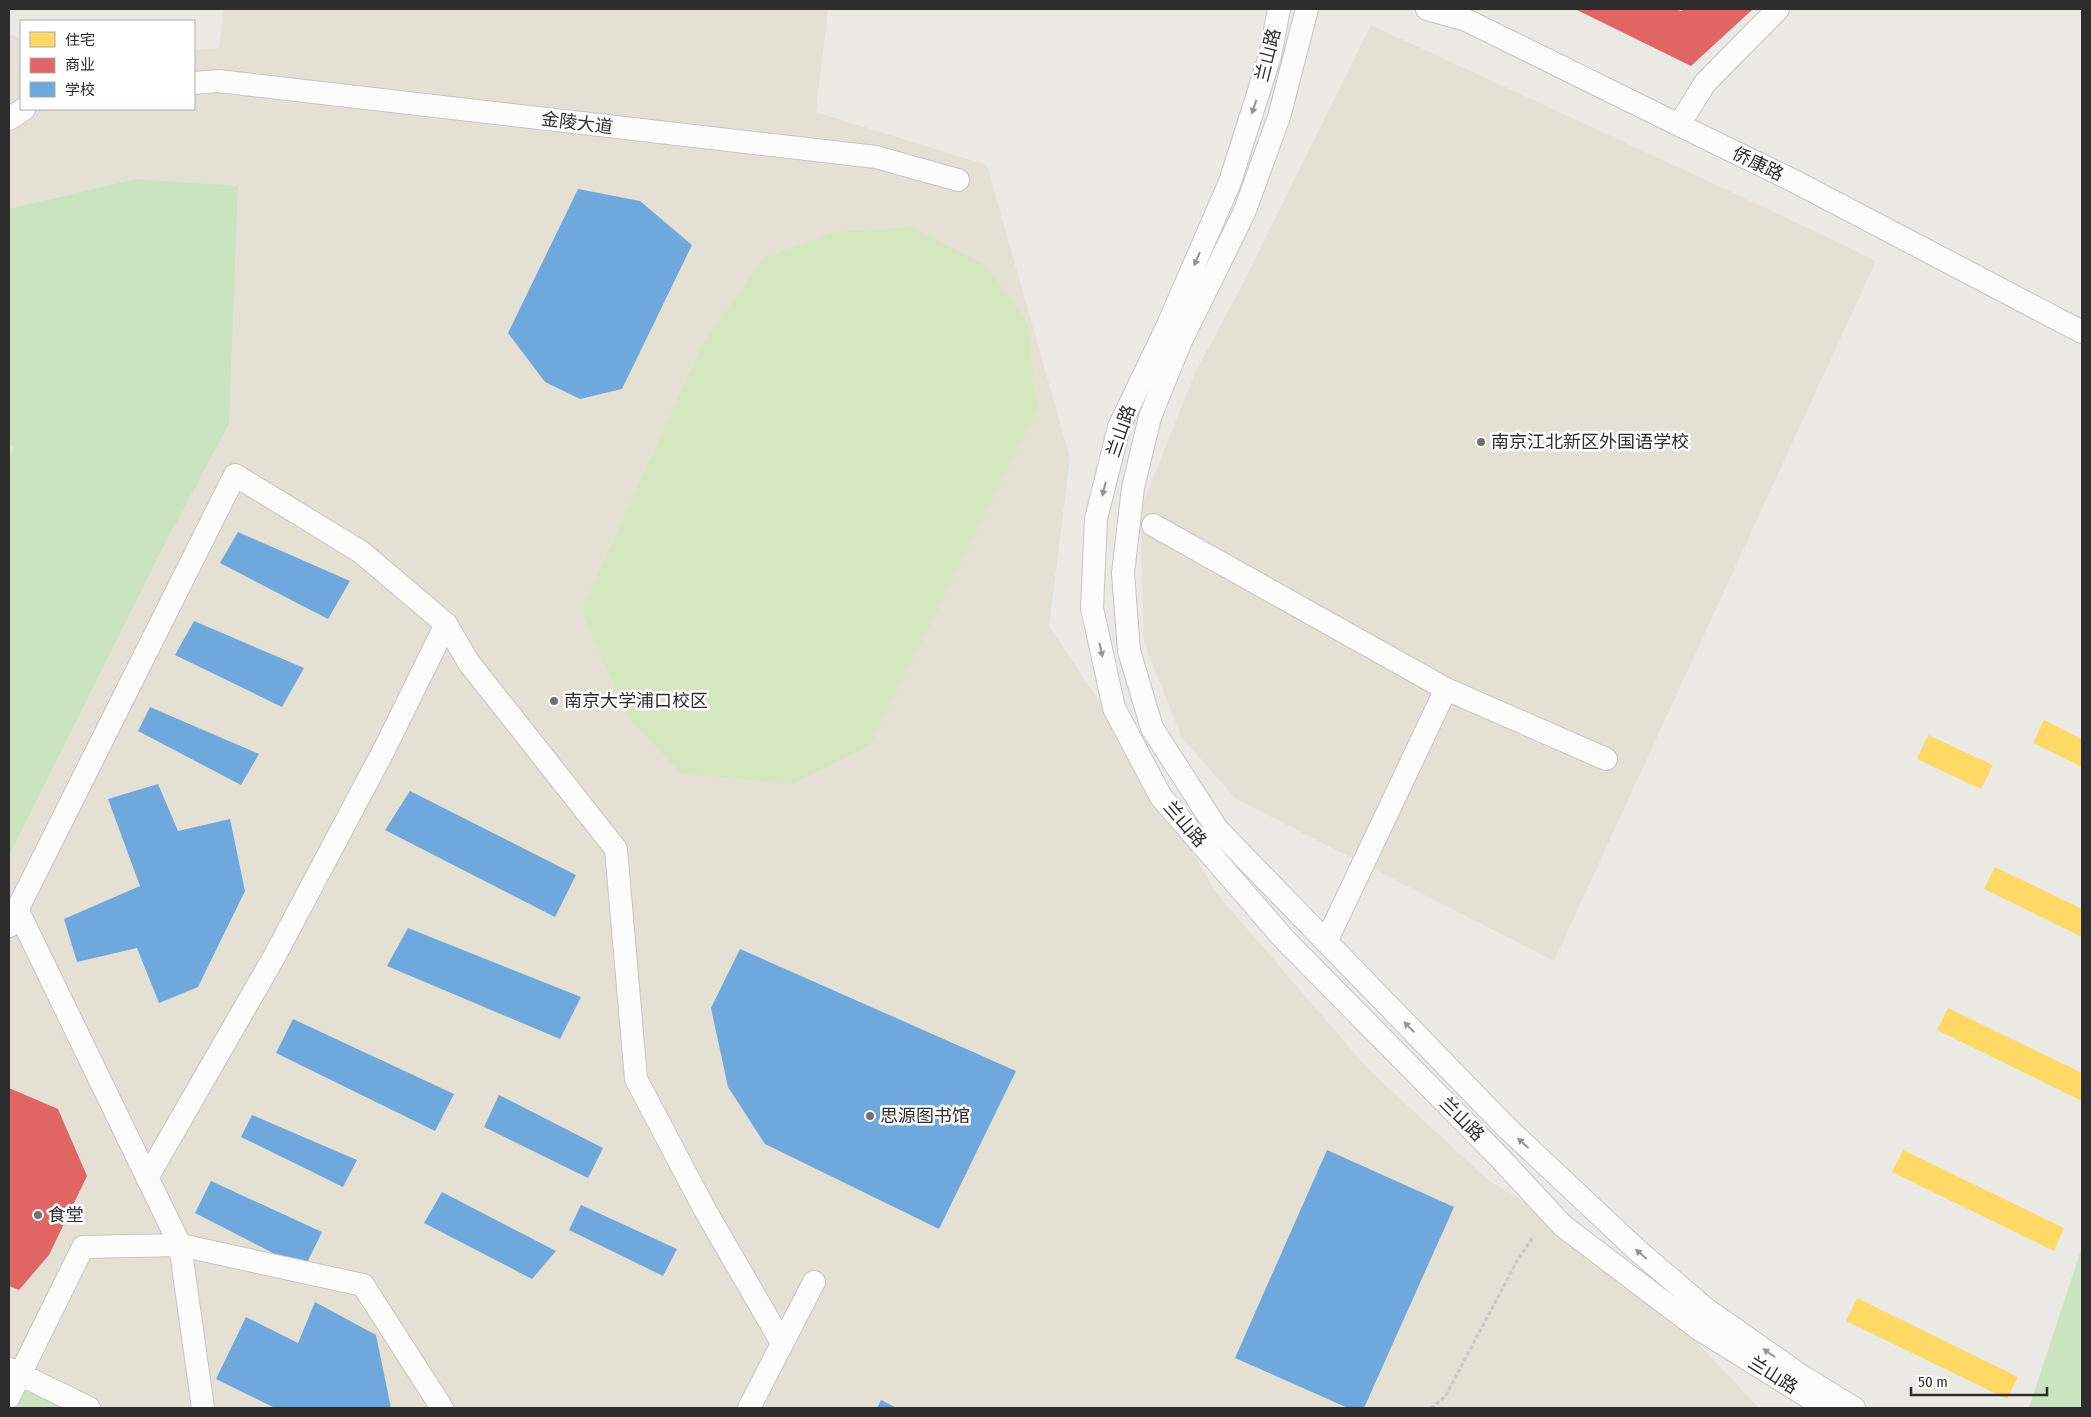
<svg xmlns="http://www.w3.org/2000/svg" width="2091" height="1417" viewBox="0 0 2091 1417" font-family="'Fira Sans Condensed','Noto Sans SC',sans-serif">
<rect width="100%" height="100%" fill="#ebe9e4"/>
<path fill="#e4e1d4" d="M 224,9 L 828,9 L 816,112 L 987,165 L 1070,458 L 1049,626 L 1149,777 L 1217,894 L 1369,1070 L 1488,1180 L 1618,1259 L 1759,1408 L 9,1408 L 9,34 L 21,38 L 21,109 L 194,109 L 194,50 L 219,48 Z
M 1371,25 L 1764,207 L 1876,261 L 1554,961 L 1236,799 L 1182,738 L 1144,643 L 1140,510 L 1195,373 L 1240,289 Z"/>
<path fill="#cbe4c0" d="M 136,179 L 238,186 L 229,424 L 159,555 L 9,856 L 9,459 L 14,448 L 9,444 L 9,209 Z
M 2082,1247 L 2082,1408 L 2029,1408 Z
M 22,1379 L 81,1408 L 9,1408 L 9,1404 Z"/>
<path fill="#d4e7bf" d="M 912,227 L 987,266 L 1027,323 L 1038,408 L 870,745 L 792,784 L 681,773 L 630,720 L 581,611 L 701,347 L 763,258 L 834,232 Z"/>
<path fill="#ffd966" d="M 2044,720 L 2082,739 L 2082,767 L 2033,743 Z
M 1928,735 L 1993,765 L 1981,789 L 1917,759 Z
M 1995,867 L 2082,909 L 2082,937 L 1984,889 Z
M 1948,1008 L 2082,1073 L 2082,1101 L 1937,1030 Z
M 1903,1150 L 2064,1228 L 2054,1251 L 1892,1172 Z
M 1857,1298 L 2018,1377 L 2007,1399 L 1846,1321 Z"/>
<path fill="#e06666" d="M 1575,9 L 1676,9 L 1681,11 L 1683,9 L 1753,9 L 1691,66 Z
M 9,1088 L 58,1109 L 87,1176 L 49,1255 L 19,1290 L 9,1286 Z"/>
<path fill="#6fa8dc" d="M 578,189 L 640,201 L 692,245 L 622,389 L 580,399 L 545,382 L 508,333 Z
M 238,532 L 350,581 L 328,619 L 220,563 Z
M 194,621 L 304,668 L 282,707 L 175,655 Z
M 150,707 L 259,754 L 241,785 L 138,731 Z
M 158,784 L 178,831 L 230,819 L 245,891 L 198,987 L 159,1003 L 137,948 L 77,962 L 64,919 L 140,886 L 108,799 Z
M 410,791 L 576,875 L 555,917 L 385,830 Z
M 408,928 L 581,997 L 560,1039 L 387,966 Z
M 740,949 L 1016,1071 L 939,1229 L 765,1144 L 728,1087 L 711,1008 Z
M 293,1019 L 454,1094 L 435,1131 L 276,1053 Z
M 499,1095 L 603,1148 L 588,1178 L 484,1127 Z
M 252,1115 L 357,1160 L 343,1187 L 241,1137 Z
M 1327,1150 L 1454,1207 L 1364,1408 L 1348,1408 L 1235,1358 Z
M 211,1181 L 322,1232 L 304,1269 L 195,1213 Z
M 442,1192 L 556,1251 L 532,1279 L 424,1223 Z
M 581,1205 L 677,1249 L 663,1276 L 569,1230 Z
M 315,1302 L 376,1335 L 391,1408 L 275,1408 L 216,1379 L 246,1317 L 298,1343 Z
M 881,1400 L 897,1408 L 877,1408 Z"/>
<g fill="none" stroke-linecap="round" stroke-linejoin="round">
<defs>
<path id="minor" d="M 1279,9 L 1270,56 L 1230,182 L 1167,327 L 1119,427 L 1096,519 L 1092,608 L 1114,708 L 1161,797 L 1284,939 L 1499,1157 L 1563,1226 L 1699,1329 L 1826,1408
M 1307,9 L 1279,117 L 1244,213 L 1180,343 L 1150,417 L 1133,488 L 1123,573 L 1129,651 L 1152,728 L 1217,829 L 1506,1127 L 1637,1250 L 1706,1309 L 1803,1377 L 1854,1408
M 1427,9 L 1466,20 L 1679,125 L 1794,181 L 2082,332
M 194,83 L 218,81 L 876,157 L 958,180
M 9,119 L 24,109
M 1679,125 L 1705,83 L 1778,9
M 1153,525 L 1446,689 L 1606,759
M 17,909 L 180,1245 L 203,1408
M 9,926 L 235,475 L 361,552 L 446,624 L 469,663 L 616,849 L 636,1079 L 705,1210 L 782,1343
M 1326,942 L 1446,689
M 147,1178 L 274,957 L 385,748 L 446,624
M 9,1369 L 89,1408
M 9,1397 L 83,1247 L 180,1245 L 363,1285 L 442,1408
M 749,1408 L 814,1282"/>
</defs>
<use href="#minor" stroke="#c5c5c4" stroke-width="24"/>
<path stroke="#c8c8c8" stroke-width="3" stroke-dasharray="4 2.5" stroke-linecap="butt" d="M 1431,1408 L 1445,1397 L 1517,1261 L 1534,1236"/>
<use href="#minor" stroke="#fcfcfb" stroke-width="22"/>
</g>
<defs><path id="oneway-solid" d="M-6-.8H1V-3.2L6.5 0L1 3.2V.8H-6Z" transform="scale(1.25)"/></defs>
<g fill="#949494">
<use href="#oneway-solid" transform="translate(1254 107) rotate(108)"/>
<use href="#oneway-solid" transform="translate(1197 259) rotate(113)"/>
<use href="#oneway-solid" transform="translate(1104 489) rotate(104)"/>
<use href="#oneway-solid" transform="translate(1101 650) rotate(78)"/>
<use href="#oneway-solid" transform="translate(1409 1027) rotate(-134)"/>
<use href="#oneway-solid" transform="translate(1523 1143) rotate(-137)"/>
<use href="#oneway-solid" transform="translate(1641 1254) rotate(-139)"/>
<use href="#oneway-solid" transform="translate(1769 1353) rotate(-145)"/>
</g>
<g fill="#706f6d" stroke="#fff" stroke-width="2">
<circle cx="1481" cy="442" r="5"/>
<circle cx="554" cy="701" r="5"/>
<circle cx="870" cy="1116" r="5"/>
<circle cx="38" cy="1215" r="5"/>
</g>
<g text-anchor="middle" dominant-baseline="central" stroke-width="5" stroke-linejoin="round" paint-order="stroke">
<g font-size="18" fill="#2d2d2d" stroke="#fff">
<text transform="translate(1268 55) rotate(-76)">兰山路</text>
<text transform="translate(577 123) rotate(7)">金陵大道</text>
<text transform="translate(1758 164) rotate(26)">侨康路</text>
<text transform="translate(1121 431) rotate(-71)">兰山路</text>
<text transform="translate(1185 824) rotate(49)">兰山路</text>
<text transform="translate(1462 1119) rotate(45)">兰山路</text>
<text transform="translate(1773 1375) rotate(32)">兰山路</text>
</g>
<g font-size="18" fill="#2d2d2d" stroke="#fff" text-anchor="start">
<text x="1491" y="442">南京江北新区外国语学校</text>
<text x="564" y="701">南京大学浦口校区</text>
<text x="880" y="1116">思源图书馆</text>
<text x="48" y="1215">食堂</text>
</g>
</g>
<rect width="2091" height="1417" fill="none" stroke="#2d2d2d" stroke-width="20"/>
<rect x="20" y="20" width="175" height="90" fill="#ffffff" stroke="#ababab"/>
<rect x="30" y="32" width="25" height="15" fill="#ffd966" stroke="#ababab"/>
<text x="65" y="45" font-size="15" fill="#2d2d2d">住宅</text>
<rect x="30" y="58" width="25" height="15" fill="#e06666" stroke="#ababab"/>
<text x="65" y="70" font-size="15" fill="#2d2d2d">商业</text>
<rect x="30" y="82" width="25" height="15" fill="#6fa8dc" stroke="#ababab"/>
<text x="65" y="95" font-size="15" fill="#2d2d2d">学校</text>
<path d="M1911 1387v8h136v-8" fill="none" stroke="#2d2d2d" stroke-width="2.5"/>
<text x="1918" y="1387" font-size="15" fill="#2d2d2d" stroke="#ffffff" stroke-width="4" paint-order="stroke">50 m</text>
</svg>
